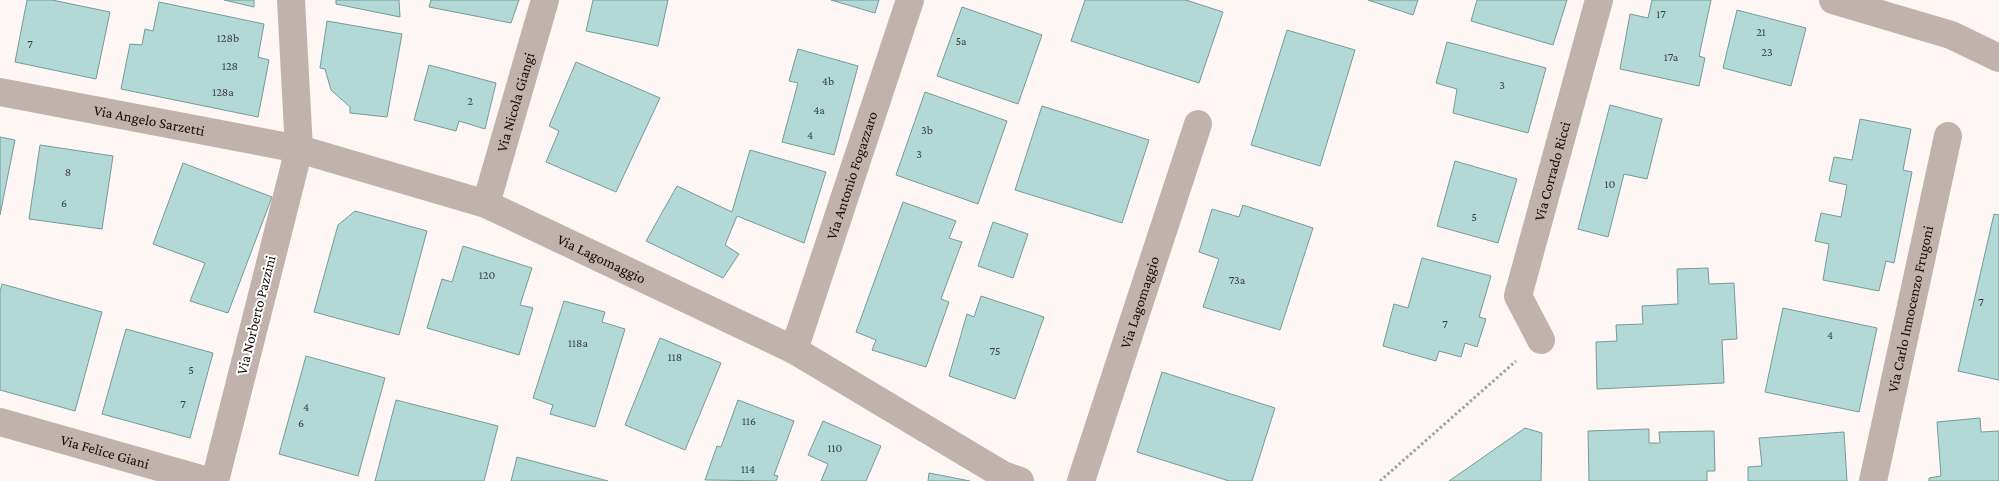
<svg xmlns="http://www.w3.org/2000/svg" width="1999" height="481" viewBox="0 0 1999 481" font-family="'Crimson Pro',serif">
<rect width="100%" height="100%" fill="#fdf6f4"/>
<path fill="#b2d9d6" stroke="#769b99" d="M 27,0 L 52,0 L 110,12 L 96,79 L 15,62 Z
M 224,0 L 254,0 L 254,7 Z
M 336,0 L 399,0 L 400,17 L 336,4 Z
M 431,0 L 519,0 L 511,23 L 429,7 Z
M 593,0 L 668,0 L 658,46 L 586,31 Z
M 831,0 L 879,0 L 875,13 Z
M 1085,0 L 1186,0 L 1223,12 L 1199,83 L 1071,41 Z
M 1368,0 L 1418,0 L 1413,15 Z
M 1477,0 L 1567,0 L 1553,45 L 1471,21 Z
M 1652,0 L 1711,0 L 1699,56 L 1705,58 L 1699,86 L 1620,69 L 1630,14 L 1648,18 Z
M 159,2 L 264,24 L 258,57 L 269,60 L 258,117 L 121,89 L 130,44 L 142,45 L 145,29 L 153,31 Z
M 962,7 L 1042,35 L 1018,104 L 937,76 Z
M 1737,10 L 1806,28 L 1791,86 L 1723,68 Z
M 327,21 L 402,34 L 387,117 L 350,113 L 350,107 L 331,90 L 325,69 L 320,68 Z
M 1287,30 L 1355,50 L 1320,166 L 1251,145 Z
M 1447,42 L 1546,68 L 1528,133 L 1453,113 L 1457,89 L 1436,83 Z
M 798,49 L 858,66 L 834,155 L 782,142 L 798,83 L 789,81 Z
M 576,62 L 660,98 L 616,192 L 546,162 L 559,131 L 549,126 Z
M 429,65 L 496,83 L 485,129 L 459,121 L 456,131 L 414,120 Z
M 925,92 L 1007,121 L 978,204 L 896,175 Z
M 1610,105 L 1662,119 L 1647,179 L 1624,174 L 1608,237 L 1578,229 Z
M 1042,106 L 1149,140 L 1122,223 L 1015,190 Z
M 1860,119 L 1911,129 L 1903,170 L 1912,172 L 1894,263 L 1886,261 L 1879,291 L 1823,280 L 1829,244 L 1815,241 L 1821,213 L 1841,217 L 1847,185 L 1829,181 L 1834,157 L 1852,160 Z
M 0,137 L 15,140 L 0,215 Z
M 40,145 L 113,156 L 102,229 L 29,219 Z
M 750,150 L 826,172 L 804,243 L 737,216 L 725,245 L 739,254 L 723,278 L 646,241 L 677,186 L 732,212 Z
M 1455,161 L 1517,179 L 1498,243 L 1437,226 Z
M 183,163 L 272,197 L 228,313 L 190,301 L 205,263 L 153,244 Z
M 903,202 L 956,221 L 949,238 L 962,242 L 941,299 L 949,302 L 926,367 L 872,350 L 876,340 L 856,332 Z
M 1243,205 L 1313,228 L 1280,330 L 1203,307 L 1219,259 L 1199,252 L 1212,209 L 1239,217 Z
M 355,211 L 427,231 L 399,335 L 314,312 L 338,225 Z
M 1994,214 L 1999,215 L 1999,380 L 1958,371 Z
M 993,222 L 1028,234 L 1013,278 L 978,266 Z
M 463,246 L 532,268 L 520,305 L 533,308 L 519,355 L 427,328 L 442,279 L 452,282 Z
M 1422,258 L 1491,276 L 1479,317 L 1486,319 L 1477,347 L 1465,343 L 1461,357 L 1439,351 L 1436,361 L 1383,346 L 1394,304 L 1408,308 Z
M 1708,268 L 1709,284 L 1734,283 L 1737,339 L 1722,340 L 1724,383 L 1597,389 L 1596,342 L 1617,341 L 1616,325 L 1643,324 L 1642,306 L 1678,304 L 1677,269 Z
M 2,284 L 102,312 L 75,411 L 0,390 L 0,292 Z
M 981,296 L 1044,317 L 1015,399 L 949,376 L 967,314 L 974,317 Z
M 564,301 L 605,312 L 602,322 L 625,329 L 595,427 L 550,414 L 553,405 L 533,398 Z
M 1783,308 L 1877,328 L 1859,412 L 1765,392 Z
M 126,329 L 213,353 L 190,438 L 102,414 Z
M 660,338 L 721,363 L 685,450 L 625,425 Z
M 306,356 L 385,378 L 358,476 L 279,454 Z
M 1162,372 L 1275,408 L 1252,481 L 1229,481 L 1137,452 Z
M 396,400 L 498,426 L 484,481 L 375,481 Z
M 738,400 L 794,421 L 774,475 L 778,476 L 776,481 L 705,480 L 717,446 L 721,447 Z
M 1980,418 L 1981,432 L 1999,431 L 1999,481 L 1929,481 L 1929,478 L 1941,476 L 1937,422 Z
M 823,421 L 881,446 L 866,481 L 821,481 L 828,464 L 808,455 Z
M 1525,428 L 1542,433 L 1541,481 L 1449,481 Z
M 1649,429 L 1649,443 L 1660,443 L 1659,432 L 1714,431 L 1715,471 L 1707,471 L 1707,481 L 1589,481 L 1588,431 Z
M 1844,432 L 1847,481 L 1748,481 L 1748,467 L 1762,466 L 1759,438 Z
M 517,457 L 608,481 L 511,481 Z
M 929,473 L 970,481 L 928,481 Z"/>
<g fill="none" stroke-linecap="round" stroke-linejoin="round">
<path stroke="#a9a19f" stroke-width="3" stroke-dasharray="2.5 2.5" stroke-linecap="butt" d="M 1380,481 L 1516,361"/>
<g stroke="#c1b2ae" stroke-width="28">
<path id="s1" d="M 291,0 L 299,149 L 486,204 L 794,350 L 1003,475 L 1020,481"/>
<path d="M 1833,0 L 1951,35 L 1999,58"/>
<path id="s2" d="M 0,92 L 299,149 L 215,481"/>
<path id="s3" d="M 486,204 L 545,0"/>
<path id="s4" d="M 1541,340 L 1518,296 L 1599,0"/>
<path id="s5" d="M 794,350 L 910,0"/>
<path id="s6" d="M 0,422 L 208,481"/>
<path id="s7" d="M 1081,481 L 1198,124"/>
<path id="s8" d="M 1873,481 L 1948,136"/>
</g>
</g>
<g text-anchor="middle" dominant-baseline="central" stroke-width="4" stroke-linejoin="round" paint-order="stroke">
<g font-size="12" fill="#3c3e3c">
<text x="1661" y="14">17</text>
<text x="1761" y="32">21</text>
<text x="228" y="38">128b</text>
<text x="961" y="41">5a</text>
<text x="30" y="44">7</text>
<text x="1767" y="52">23</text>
<text x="1671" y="57">17a</text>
<text x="230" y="66">128</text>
<text x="828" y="81">4b</text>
<text x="1502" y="85">3</text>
<text x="223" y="92">128a</text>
<text x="470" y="101">2</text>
<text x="819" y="110">4a</text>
<text x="927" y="130">3b</text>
<text x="810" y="135">4</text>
<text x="919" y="154">3</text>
<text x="68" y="172">8</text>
<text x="1610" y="184">10</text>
<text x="64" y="203">6</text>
<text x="1474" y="217">5</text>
<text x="487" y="275">120</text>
<text x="1237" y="280">73a</text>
<text x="1981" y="302">7</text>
<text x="1445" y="324">7</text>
<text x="1830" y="335">4</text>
<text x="578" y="343">118a</text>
<text x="995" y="351">75</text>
<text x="675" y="357">118</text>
<text x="191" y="370">5</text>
<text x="183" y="404">7</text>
<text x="306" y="407">4</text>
<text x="749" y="421">116</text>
<text x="301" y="423">6</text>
<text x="835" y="448">110</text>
<text x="748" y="469">114</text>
</g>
<g font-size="15" fill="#150a08" stroke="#fff">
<text stroke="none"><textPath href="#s3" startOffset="106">Via Nicola Giangi</textPath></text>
<text stroke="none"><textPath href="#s2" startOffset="152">Via Angelo Sarzetti</textPath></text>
<text stroke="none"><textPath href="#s4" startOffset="179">Via Corrado Ricci</textPath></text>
<text stroke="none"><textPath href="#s5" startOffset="184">Via Antonio Fogazzaro</textPath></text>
<text stroke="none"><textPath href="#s1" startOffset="472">Via Lagomaggio</textPath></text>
<text stroke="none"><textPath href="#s7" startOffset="188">Via Lagomaggio</textPath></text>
<text stroke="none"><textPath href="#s8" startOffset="176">Via Carlo Innocenzo Frugoni</textPath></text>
<text transform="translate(256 315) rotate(-76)">Via Norberto Pazzini</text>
<text stroke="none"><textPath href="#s6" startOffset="109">Via Felice Giani</textPath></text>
</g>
</g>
</svg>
